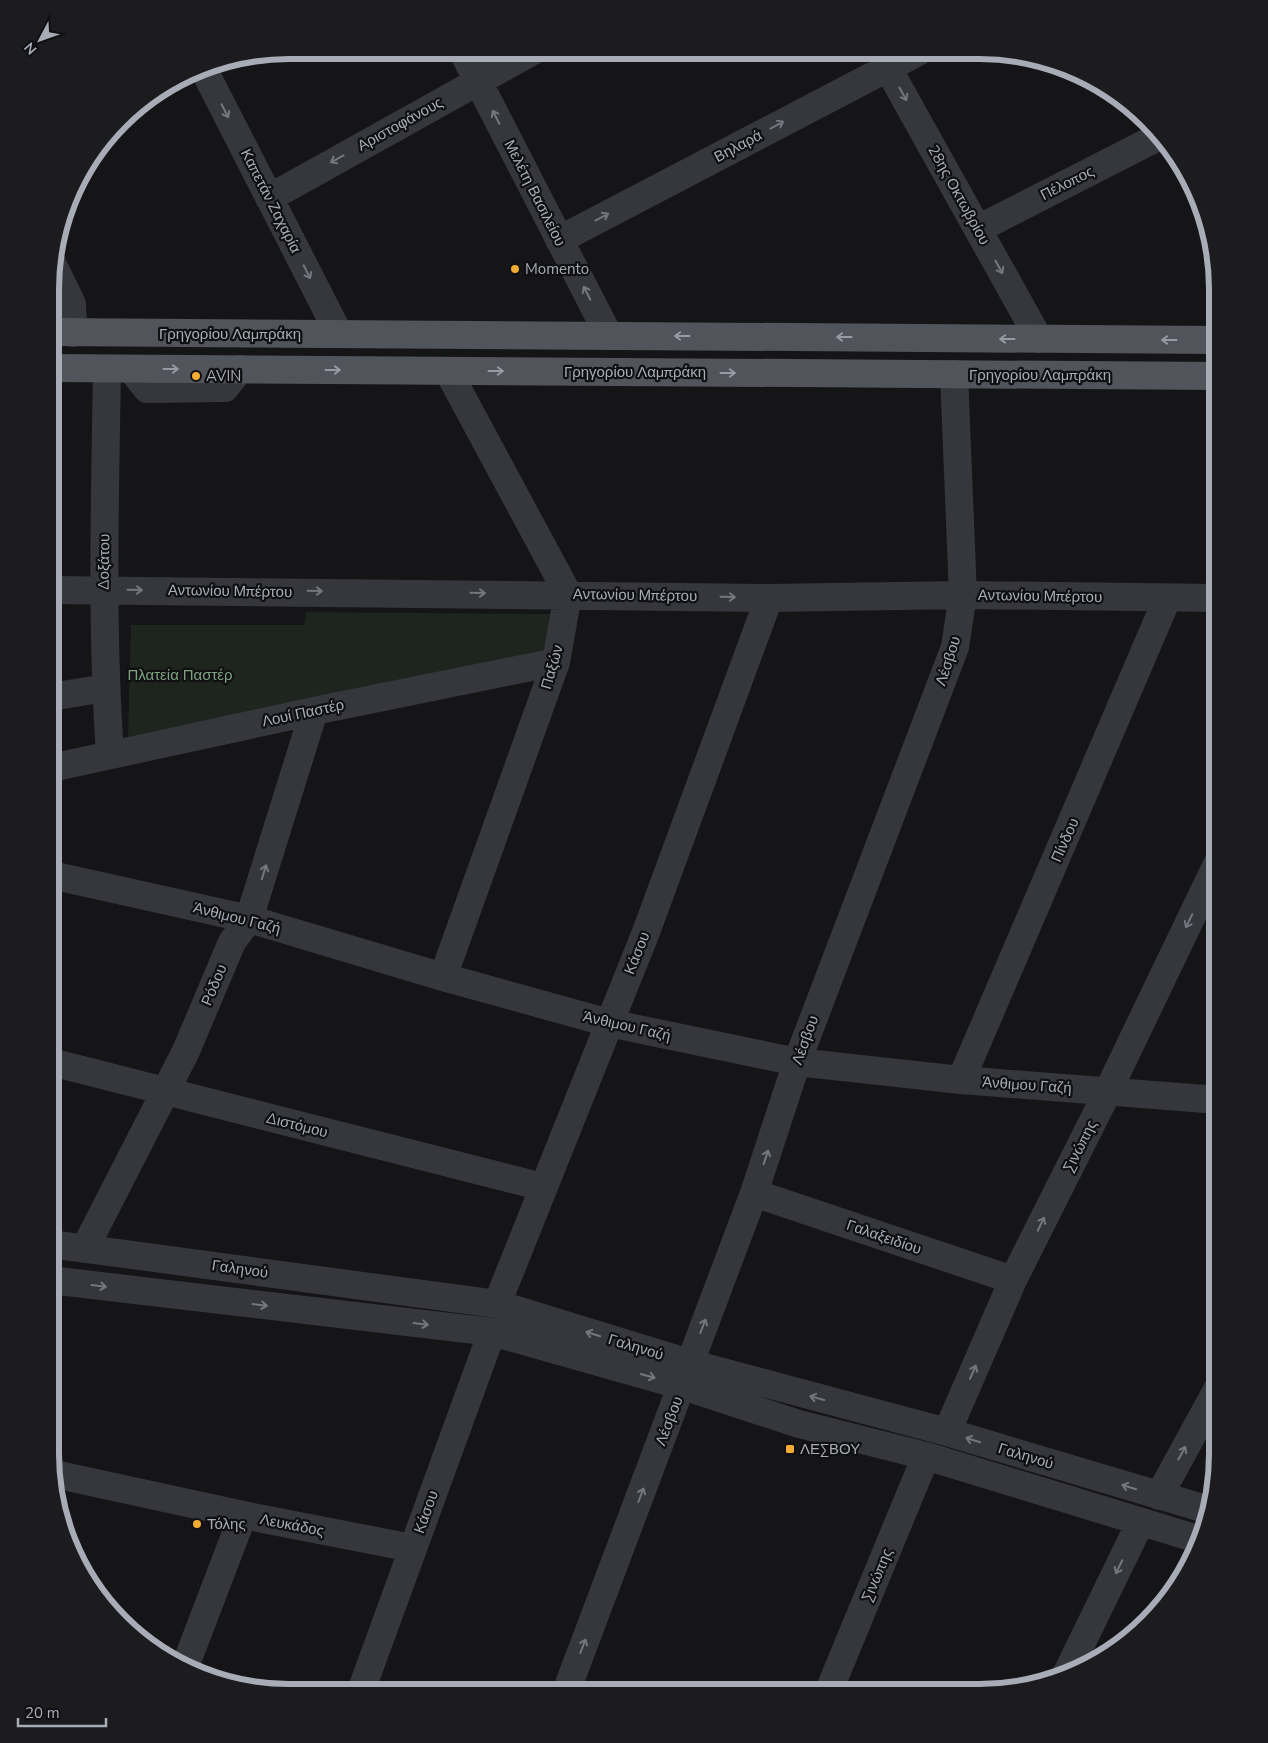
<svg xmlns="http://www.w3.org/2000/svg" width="1268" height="1743" viewBox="0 0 1268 1743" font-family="'Nunito Sans',sans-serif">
<rect width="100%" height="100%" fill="#151517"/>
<path fill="#1d251e" d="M 306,612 L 550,614 L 546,656 L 128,737 L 131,625 L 304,625 Z"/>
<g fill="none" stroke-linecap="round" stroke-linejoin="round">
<path stroke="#36373c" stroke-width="28" d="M 462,50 L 609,336
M 879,52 L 1039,339
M 203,68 L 339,334
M 269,198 L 533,51
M 978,229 L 1156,138
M 559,240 L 918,52
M 52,263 L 72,304 L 73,333
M 107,369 C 105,497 101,626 110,754
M 131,369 L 147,389 L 225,388 L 240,369
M 52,590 L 769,598 L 963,595 L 1218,598
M 51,697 L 105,688
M 51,768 L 314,711 L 556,662
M 51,875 L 249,919 L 443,977 L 609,1023 L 797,1062 L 961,1080 L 1218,1100
M 443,977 L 556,662 L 568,594 L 448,371
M 51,1062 L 543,1187
M 961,1080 L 1167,599
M 754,1193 L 1013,1280
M 50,1244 L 497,1304 L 689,1363 L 947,1432 L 1209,1510
M 85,1248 L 186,1051 L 232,942 L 249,919 L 314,711
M 50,1280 L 492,1332 L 683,1386 L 799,1424 L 926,1456 L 1201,1540
M 497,1304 L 646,932 L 769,598
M 947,1432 L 1013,1280 L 1108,1091 L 1218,862
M 54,1474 L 243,1515 L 412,1548
M 1159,1496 L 1218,1388
M 186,1664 L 243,1515
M 1067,1673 L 1140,1523
M 361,1691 L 492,1332
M 566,1692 L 754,1193 L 797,1062 L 955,647 L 963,595 L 954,374
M 828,1693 L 926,1456"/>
<path stroke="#52545b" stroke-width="28" d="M 52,332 L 1218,340
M 52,368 L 1218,376"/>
</g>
<defs><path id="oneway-shaft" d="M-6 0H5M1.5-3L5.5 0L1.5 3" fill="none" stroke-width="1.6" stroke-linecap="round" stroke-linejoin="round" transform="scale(1.25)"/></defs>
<g stroke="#747780">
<use href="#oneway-shaft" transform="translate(903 94) rotate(61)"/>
<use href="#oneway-shaft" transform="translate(225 111) rotate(63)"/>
<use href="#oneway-shaft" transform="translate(496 117) rotate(-117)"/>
<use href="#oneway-shaft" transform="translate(777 125) rotate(-28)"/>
<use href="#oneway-shaft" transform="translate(337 159) rotate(151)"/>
<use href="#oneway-shaft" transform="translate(602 217) rotate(-28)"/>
<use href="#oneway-shaft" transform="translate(999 267) rotate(61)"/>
<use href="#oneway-shaft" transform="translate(307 272) rotate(63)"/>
<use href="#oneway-shaft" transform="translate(587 293) rotate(-117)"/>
<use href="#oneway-shaft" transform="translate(135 590) rotate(1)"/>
<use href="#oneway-shaft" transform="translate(315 591) rotate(1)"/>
<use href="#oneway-shaft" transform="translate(478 593) rotate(1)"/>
<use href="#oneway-shaft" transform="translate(728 597) rotate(1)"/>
<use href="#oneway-shaft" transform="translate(264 872) rotate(-73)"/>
<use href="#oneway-shaft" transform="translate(1189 921) rotate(116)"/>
<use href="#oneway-shaft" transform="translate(766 1157) rotate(-72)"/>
<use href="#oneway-shaft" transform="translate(1041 1224) rotate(-64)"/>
<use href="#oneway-shaft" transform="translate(99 1286) rotate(7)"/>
<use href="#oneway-shaft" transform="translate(260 1305) rotate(7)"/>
<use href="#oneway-shaft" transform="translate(421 1324) rotate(7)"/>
<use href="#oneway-shaft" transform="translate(703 1326) rotate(-69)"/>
<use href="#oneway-shaft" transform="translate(593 1334) rotate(-163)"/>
<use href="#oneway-shaft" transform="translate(973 1372) rotate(-66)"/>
<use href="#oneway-shaft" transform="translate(648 1376) rotate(16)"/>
<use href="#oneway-shaft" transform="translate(817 1398) rotate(-165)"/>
<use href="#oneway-shaft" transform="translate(973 1440) rotate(-163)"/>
<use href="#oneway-shaft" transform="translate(1182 1453) rotate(-61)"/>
<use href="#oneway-shaft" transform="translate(1129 1487) rotate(-163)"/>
<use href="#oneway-shaft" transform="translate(641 1495) rotate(-69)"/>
<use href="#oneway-shaft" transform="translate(1119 1567) rotate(116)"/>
<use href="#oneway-shaft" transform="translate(583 1646) rotate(-69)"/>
</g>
<g stroke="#969aa5">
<use href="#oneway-shaft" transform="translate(682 336) rotate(-180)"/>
<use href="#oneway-shaft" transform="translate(844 337) rotate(-180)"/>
<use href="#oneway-shaft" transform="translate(1007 339) rotate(-180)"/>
<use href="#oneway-shaft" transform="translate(1169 340) rotate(-180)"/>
<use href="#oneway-shaft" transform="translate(171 369)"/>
<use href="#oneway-shaft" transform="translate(333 370)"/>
<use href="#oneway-shaft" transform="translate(496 371)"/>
<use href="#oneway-shaft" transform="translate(728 373)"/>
</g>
<g fill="#f2ac32" stroke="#101012" stroke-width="2">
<circle cx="515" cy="269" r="5"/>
<circle cx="196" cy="376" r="5"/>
<rect x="785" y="1444" width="10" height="10" rx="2.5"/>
<circle cx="197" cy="1524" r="5"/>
</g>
<g text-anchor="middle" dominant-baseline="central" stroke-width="4.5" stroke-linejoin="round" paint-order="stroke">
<g font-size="15" fill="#a7acb7" stroke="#101012">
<text transform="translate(400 124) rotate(-29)">Αριστοφάνους</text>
<text transform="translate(738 146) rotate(-28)">Βηλαρά</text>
<text transform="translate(1067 183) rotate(-27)">Πέλοπος</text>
<text transform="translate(535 193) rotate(63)">Μελέτη Βασιλείου</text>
<text transform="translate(959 195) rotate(61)">28ης Οκτωβρίου</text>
<text transform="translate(271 201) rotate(63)">Καπετάν Ζαχαρία</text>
<text x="230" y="334">Γρηγορίου Λαμπράκη</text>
<text x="635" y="372">Γρηγορίου Λαμπράκη</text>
<text x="1040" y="375">Γρηγορίου Λαμπράκη</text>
<text transform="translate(104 562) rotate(-89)">Δοξάτου</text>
<text transform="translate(230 591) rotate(1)">Αντωνίου Μπέρτου</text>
<text transform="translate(635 595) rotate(1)">Αντωνίου Μπέρτου</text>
<text transform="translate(1040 596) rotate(1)">Αντωνίου Μπέρτου</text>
<text transform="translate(948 661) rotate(-72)">Λέσβου</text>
<text transform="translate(552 667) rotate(-74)">Παξών</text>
<text transform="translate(303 713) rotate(-12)">Λουί Παστέρ</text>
<text transform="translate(1065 840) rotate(-66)">Πίνδου</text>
<text transform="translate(237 918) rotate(14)">Άνθιμου Γαζή</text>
<text transform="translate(637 953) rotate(-68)">Κάσου</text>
<text transform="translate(214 985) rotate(-67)">Ρόδου</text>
<text transform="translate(627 1026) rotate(13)">Άνθιμου Γαζή</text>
<text transform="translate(805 1040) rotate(-70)">Λέσβου</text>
<text transform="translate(1027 1085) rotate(4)">Άνθιμου Γαζή</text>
<text transform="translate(297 1125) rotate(14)">Διστόμου</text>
<text transform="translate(1080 1146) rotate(-63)">Σινώπης</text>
<text transform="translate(884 1237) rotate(19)">Γαλαξειδίου</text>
<text transform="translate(240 1269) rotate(8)">Γαληνού</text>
<text transform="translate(636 1347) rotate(17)">Γαληνού</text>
<text transform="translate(669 1421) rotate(-69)">Λέσβου</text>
<text transform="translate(1026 1456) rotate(17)">Γαληνού</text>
<text transform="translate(426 1512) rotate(-70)">Κάσου</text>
<text transform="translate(292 1525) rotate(11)">Λευκάδος</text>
<text transform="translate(877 1575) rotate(-67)">Σινώπης</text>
</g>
<g font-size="15" fill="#a7acb7" stroke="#101012" text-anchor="start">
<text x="525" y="269">Momento</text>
<text x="206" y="376">AVIN</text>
<text x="800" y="1449">ΛΕΣΒΟΥ</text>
<text x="207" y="1524">Τόλης</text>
</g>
<g font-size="15" fill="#7ea27f" stroke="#101012">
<text x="180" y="675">Πλατεία Παστέρ</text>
</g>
</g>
<path d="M0 0H1268V1743H0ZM289 59H979A230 230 0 0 1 1209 289V1454A230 230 0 0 1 979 1684H289A230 230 0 0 1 59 1454V289A230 230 0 0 1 289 59Z" fill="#1c1c1f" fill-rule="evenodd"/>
<path fill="none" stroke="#a7acb7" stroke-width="6" d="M289 59H979A230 230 0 0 1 1209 289V1454A230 230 0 0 1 979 1684H289A230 230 0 0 1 59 1454V289A230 230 0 0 1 289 59Z"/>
<g transform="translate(40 40) rotate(229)" stroke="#101012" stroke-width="4" paint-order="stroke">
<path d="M0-4L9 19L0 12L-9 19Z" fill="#a7acb7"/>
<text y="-8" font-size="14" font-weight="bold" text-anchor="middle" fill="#a7acb7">N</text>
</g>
<path d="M18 1718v8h88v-8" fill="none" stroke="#a7acb7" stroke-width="2.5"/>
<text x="25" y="1718" font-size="15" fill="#a7acb7" stroke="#101012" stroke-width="4" paint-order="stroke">20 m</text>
</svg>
